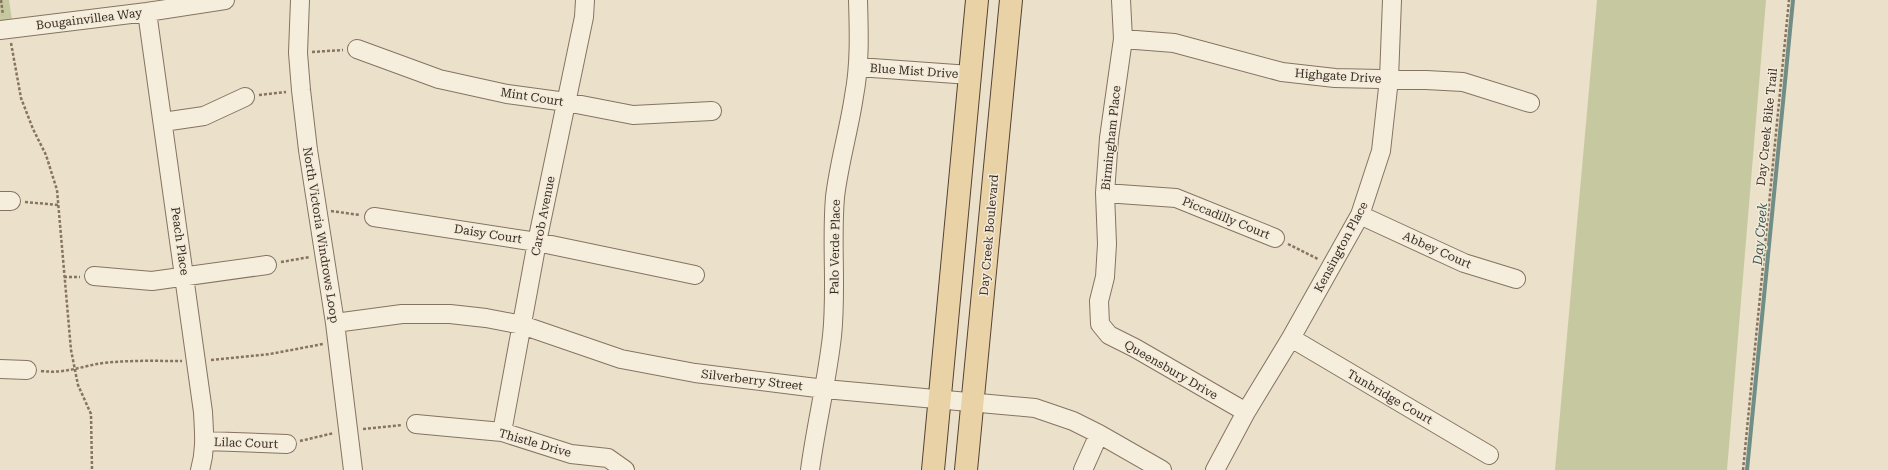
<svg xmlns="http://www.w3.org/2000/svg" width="1888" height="470" viewBox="0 0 1888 470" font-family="'Roboto Serif',serif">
<rect width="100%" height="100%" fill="#ebe0ca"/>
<path fill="#c6c99f" d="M 0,0 L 9,0 L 12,20 L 0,20 Z
M 1597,0 L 1766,0 L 1727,470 L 1555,470 Z"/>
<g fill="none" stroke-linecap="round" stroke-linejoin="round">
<path stroke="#718e86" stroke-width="4" d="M 1747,470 L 1793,0"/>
<defs>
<path id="minor" d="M 300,0 L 298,53 L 301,90 L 308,150 L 335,323 L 353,470
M 1121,0 L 1123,39 L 1109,138 L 1105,193 L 1107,244 L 1105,277 L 1099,301 L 1100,324 L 1109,335 L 1135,348 L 1246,412
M 147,12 L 203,412 C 204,432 206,450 200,470
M 0,30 L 147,12 L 225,0
M 1123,39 L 1174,43 L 1282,72 L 1335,78 L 1426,80 L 1463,82 L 1530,103
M 357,49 L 439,79 L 507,94 L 566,102 L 633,115 L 712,111
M 858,67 L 970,75
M 163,122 L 204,116 L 245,97
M 1105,193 L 1176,198 L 1275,238
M 0,201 L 11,201
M 1360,215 L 1464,263 L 1516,279
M 374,217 L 537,242 L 695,275
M 94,276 L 152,281 L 267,265
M 335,323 L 402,314 L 450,314 L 486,318 L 522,325 L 621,359 L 695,373 L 825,389 L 1035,408 L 1073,421 L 1099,434 L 1162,470
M 1291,338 L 1489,455
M 0,369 L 27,370
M 416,424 L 502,432 L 571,454 L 608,458 L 625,470
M 502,432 L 537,242 L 584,17 L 585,0
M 205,441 L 287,444
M 810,470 C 816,425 827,381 832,336 C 837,290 831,243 835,197 C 839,163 849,130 854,96 C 860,65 859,32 858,0
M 1083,470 L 1099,434
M 1215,470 L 1246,412 L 1291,338 L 1360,215 L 1381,151 L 1389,79 L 1392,0"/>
<path id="major" d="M 933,470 L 977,0
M 966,470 L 1011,0"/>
</defs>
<use href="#minor" stroke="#867360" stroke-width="20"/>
<use href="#major" stroke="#554234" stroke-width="24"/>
<path stroke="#867360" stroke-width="2.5" stroke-dasharray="3 2" stroke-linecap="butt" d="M 1,0 L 3,15
M 11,43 L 21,98 L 33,129 L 46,155 L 57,190 L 71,350 L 78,385 L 91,414 L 92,470
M 312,52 L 343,50
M 259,95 L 286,92
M 25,202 L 59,205
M 331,211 L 360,215
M 1288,244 L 1318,259
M 281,262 L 310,257
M 64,277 L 80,277
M 211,360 L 270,354 L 323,344
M 41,371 C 67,374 80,366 104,363 C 130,360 156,361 182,361
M 363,429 L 402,425
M 300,441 L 334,433
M 1743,470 L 1789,0"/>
<use href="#minor" stroke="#f6eedd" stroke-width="18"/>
<use href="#major" stroke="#ead2a7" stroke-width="22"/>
</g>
<g text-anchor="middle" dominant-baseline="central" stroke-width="3" stroke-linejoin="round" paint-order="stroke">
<g font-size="12" fill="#382c22" stroke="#f3ead9">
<text transform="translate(89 19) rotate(-7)">Bougainvillea Way</text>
<text transform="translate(914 71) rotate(4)">Blue Mist Drive</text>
<text transform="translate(1338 76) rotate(4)">Highgate Drive</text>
<text transform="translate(532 97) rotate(9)">Mint Court</text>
<text transform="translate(1767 127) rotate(-84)">Day Creek Bike Trail</text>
<text transform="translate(1111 138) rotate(-84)">Birmingham Place</text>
<text transform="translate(543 216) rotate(-79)">Carob Avenue</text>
<text transform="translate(1226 218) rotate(22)">Piccadilly Court</text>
<text transform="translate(488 234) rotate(9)">Daisy Court</text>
<text transform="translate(321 235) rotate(81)">North Victoria Windrows Loop</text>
<text transform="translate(989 235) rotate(-85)">Day Creek Boulevard</text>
<text transform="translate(180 241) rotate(82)">Peach Place</text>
<text transform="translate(835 247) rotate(-89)">Palo Verde Place</text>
<text transform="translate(1341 247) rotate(-62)">Kensington Place</text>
<text transform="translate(1437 250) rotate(24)">Abbey Court</text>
<text transform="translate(1171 370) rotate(30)">Queensbury Drive</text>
<text transform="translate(752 380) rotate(7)">Silverberry Street</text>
<text transform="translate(1390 397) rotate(30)">Tunbridge Court</text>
<text transform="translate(246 443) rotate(2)">Lilac Court</text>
<text transform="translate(535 443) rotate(16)">Thistle Drive</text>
</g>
<g font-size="13" font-style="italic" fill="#335753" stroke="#f3ead9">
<text transform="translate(1760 234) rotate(-85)">Day Creek</text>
</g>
</g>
</svg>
